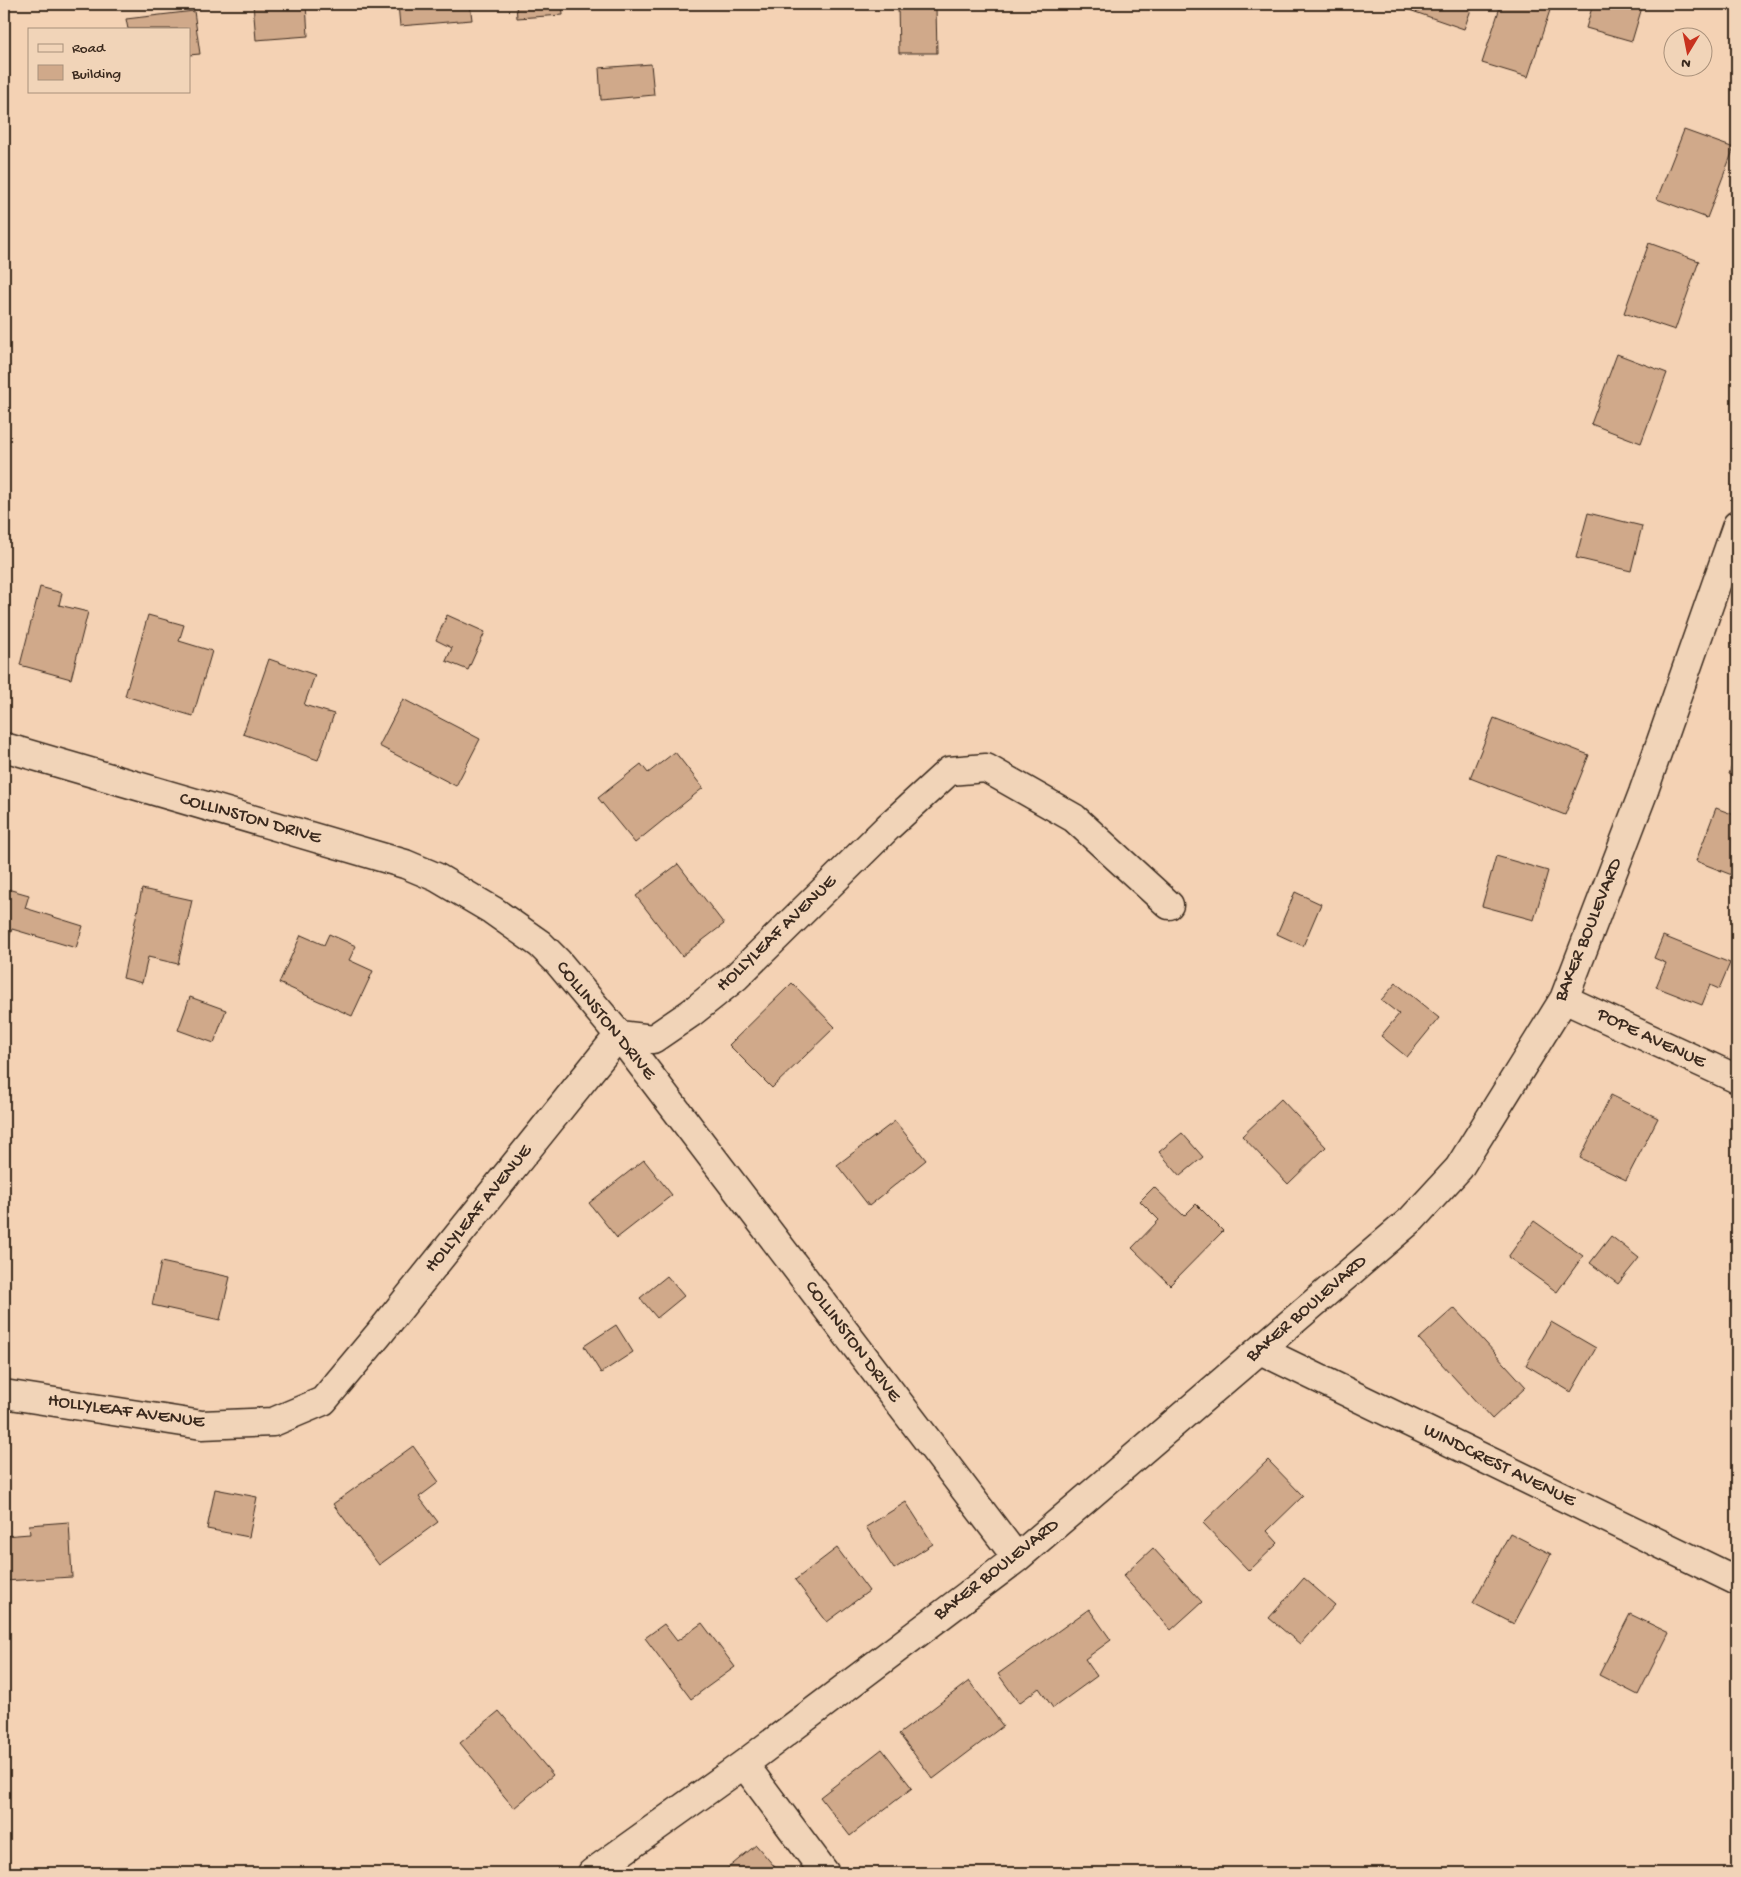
<svg xmlns="http://www.w3.org/2000/svg" width="1741" height="1877" viewBox="0 0 1741 1877" font-family="'Gochi Hand',sans-serif">
<rect width="100%" height="100%" fill="#f4d2b4"/>
<filter id="ink" filterUnits="userSpaceOnUse"><feTurbulence type="fractalNoise" baseFrequency=".02" numOctaves="2"/><feDisplacementMap in="SourceGraphic" scale="10" xChannelSelector="R" yChannelSelector="G"/><feConvolveMatrix kernelMatrix="1 2 1 2 8 2 1 2 1" color-interpolation-filters="sRGB"/></filter>
<g filter="url(#ink)">
<path fill="#d0a98a" stroke="#3b2a1e" d="M 253,4 L 306,4 L 308,36 L 256,40 Z
M 398,4 L 470,4 L 472,20 L 400,26 Z
M 516,4 L 562,4 L 563,15 L 517,18 Z
M 763,4 L 816,4 L 763,8 Z
M 898,4 L 954,4 L 954,8 L 936,8 L 937,53 L 899,53 Z
M 1392,4 L 1473,4 L 1464,29 Z
M 1501,4 L 1552,4 L 1528,77 L 1482,63 Z
M 1593,4 L 1643,4 L 1632,41 L 1586,28 Z
M 194,11 L 200,54 L 189,55 L 189,29 L 128,29 L 126,19 Z
M 651,64 L 654,95 L 601,100 L 599,68 Z
M 1684,130 L 1734,148 L 1707,218 L 1657,199 Z
M 1649,243 L 1699,261 L 1675,330 L 1624,313 Z
M 1617,354 L 1667,373 L 1641,443 L 1591,424 Z
M 1588,513 L 1642,526 L 1631,571 L 1576,558 Z
M 40,587 L 62,593 L 59,605 L 88,612 L 71,679 L 20,665 Z
M 148,615 L 184,625 L 179,641 L 212,651 L 193,716 L 125,696 Z
M 447,615 L 485,632 L 468,670 L 446,661 L 452,648 L 436,640 Z
M 269,659 L 315,675 L 304,705 L 334,714 L 318,760 L 243,734 Z
M 403,699 L 480,739 L 456,786 L 379,746 Z
M 1494,718 L 1589,755 L 1565,815 L 1470,778 Z
M 675,752 L 703,788 L 635,843 L 598,798 L 641,764 L 648,773 Z
M 1737,752 L 1737,778 L 1729,774 Z
M 1716,808 L 1737,816 L 1737,877 L 1696,861 Z
M 1496,856 L 1548,871 L 1534,920 L 1482,906 Z
M 678,864 L 724,924 L 682,956 L 636,896 Z
M 4,888 L 29,895 L 25,908 L 83,926 L 76,948 L 12,929 L 4,952 Z
M 142,889 L 192,900 L 178,964 L 148,957 L 142,983 L 123,978 Z
M 1295,892 L 1321,904 L 1303,946 L 1277,934 Z
M 329,934 L 356,946 L 349,960 L 373,971 L 352,1016 L 279,983 L 301,935 L 324,945 Z
M 1663,936 L 1730,963 L 1719,989 L 1710,985 L 1702,1005 L 1656,987 L 1666,963 L 1654,958 Z
M 792,983 L 835,1027 L 772,1088 L 729,1045 Z
M 1396,983 L 1439,1018 L 1407,1057 L 1381,1036 L 1399,1014 L 1381,1000 Z
M 190,997 L 226,1010 L 214,1043 L 178,1030 Z
M 1611,1095 L 1658,1118 L 1626,1180 L 1580,1158 Z
M 1281,1099 L 1326,1147 L 1288,1184 L 1242,1136 Z
M 895,1121 L 926,1160 L 869,1206 L 837,1165 Z
M 1182,1133 L 1203,1157 L 1180,1176 L 1159,1152 Z
M 644,1160 L 672,1195 L 617,1238 L 589,1203 Z
M 1154,1187 L 1184,1216 L 1196,1204 L 1223,1231 L 1170,1285 L 1132,1248 L 1159,1220 L 1140,1201 Z
M 1534,1221 L 1583,1256 L 1557,1292 L 1508,1257 Z
M 1611,1236 L 1639,1258 L 1618,1284 L 1590,1263 Z
M 161,1262 L 230,1277 L 220,1320 L 152,1305 Z
M 667,1276 L 684,1296 L 657,1318 L 640,1298 Z
M 1454,1308 L 1526,1387 L 1492,1419 L 1419,1339 Z
M 1551,1322 L 1596,1348 L 1571,1392 L 1526,1365 Z
M 616,1325 L 633,1352 L 601,1373 L 584,1346 Z
M 413,1446 L 439,1482 L 419,1497 L 438,1522 L 379,1565 L 333,1504 Z
M 1268,1460 L 1303,1496 L 1267,1531 L 1278,1543 L 1249,1571 L 1203,1523 Z
M 215,1489 L 257,1497 L 249,1537 L 207,1529 Z
M 906,1502 L 933,1544 L 894,1569 L 866,1527 Z
M 69,1522 L 72,1577 L 4,1581 L 4,1536 L 30,1534 L 29,1525 Z
M 1510,1533 L 1551,1554 L 1514,1624 L 1473,1603 Z
M 837,1548 L 869,1591 L 827,1622 L 795,1580 Z
M 1153,1548 L 1202,1602 L 1171,1630 L 1123,1576 Z
M 1304,1578 L 1335,1605 L 1300,1644 L 1269,1618 Z
M 1089,1609 L 1111,1640 L 1085,1659 L 1097,1676 L 1053,1708 L 1039,1688 L 1019,1703 L 998,1674 Z
M 1630,1614 L 1669,1633 L 1638,1695 L 1599,1675 Z
M 702,1623 L 735,1667 L 691,1699 L 645,1638 L 664,1624 L 677,1641 Z
M 969,1681 L 1003,1726 L 933,1779 L 899,1734 Z
M 499,1711 L 553,1775 L 514,1808 L 460,1743 Z
M 882,1749 L 912,1788 L 850,1836 L 820,1797 Z
M 756,1845 L 780,1873 L 722,1873 Z"/>
<g fill="none" stroke-linecap="round" stroke-linejoin="round">
<defs>
<path id="minor" d="M 4,747 L 405,864 L 436,877 L 492,910 L 540,944 L 558,962 L 619,1035 L 1017,1558
M 1564,999 L 1737,1079
M 1260,1350 L 1737,1581
M 4,1394 L 202,1425 L 273,1422 L 323,1401 L 379,1334 L 619,1035 L 653,1039 L 691,1013 L 736,977 L 888,827 L 949,771 L 986,768 L 1074,818 L 1169,905
M 744,1764 L 825,1873
M 592,1873 L 744,1764 L 1017,1558 L 1412,1219 L 1459,1168 L 1564,999 L 1643,793 L 1737,525"/>
</defs>
<use href="#minor" stroke="#3b2a1e" stroke-width="31"/>
<use href="#minor" stroke="#f1d4b8" stroke-width="28"/>
</g>
</g>
<g text-anchor="middle" dominant-baseline="central" stroke-width="4" stroke-linejoin="round" paint-order="stroke">
<g font-size="19" fill="#3b2a1e" stroke="#f1d4b8">
<text transform="translate(250 819) rotate(16)">COLLINSTON DRIVE</text>
<text transform="translate(1589 930) rotate(-68)">BAKER BOULEVARD</text>
<text transform="translate(777 934) rotate(-44)">HOLLYLEAF AVENUE</text>
<text transform="translate(605 1021) rotate(51)">COLLINSTON DRIVE</text>
<text transform="translate(1651 1039) rotate(25)">POPE AVENUE</text>
<text transform="translate(479 1209) rotate(-51)">HOLLYLEAF AVENUE</text>
<text transform="translate(1307 1309) rotate(-41)">BAKER BOULEVARD</text>
<text transform="translate(852 1342) rotate(53)">COLLINSTON DRIVE</text>
<text transform="translate(126 1412) rotate(8)">HOLLYLEAF AVENUE</text>
<text transform="translate(1499 1466) rotate(26)">WINDCREST AVENUE</text>
<text transform="translate(997 1570) rotate(-38)">BAKER BOULEVARD</text>
</g>
</g>
<rect width="1741" height="1877" fill="none" stroke="#f1d4b8" stroke-width="20"/>
<rect x="10" y="10" width="1721" height="1857" fill="none" stroke="#3b2a1e" stroke-width="2" filter="url(#ink)"/>
<rect x="28" y="28" width="162" height="65" fill="#f1d4b8" stroke="#a8907a"/>
<rect x="38" y="44" width="25" height="8" fill="#f1d4b8" stroke="#a8907a"/>
<text x="72" y="52" font-size="15" fill="#3b2a1e">Road</text>
<rect x="38" y="65" width="25" height="15" fill="#d0a98a" stroke="#a8907a"/>
<text x="72" y="78" font-size="15" fill="#3b2a1e">Building</text>
<g transform="translate(1688 52) rotate(190)"><circle r="24" fill="#f1d4b8" stroke="#a8907a"/>
<path d="M0-4L9 19L0 12L-9 19Z" fill="#c8321e"/>
<text y="-8" font-size="14" font-weight="bold" text-anchor="middle" fill="#3b2a1e">N</text>
</g>
</svg>
